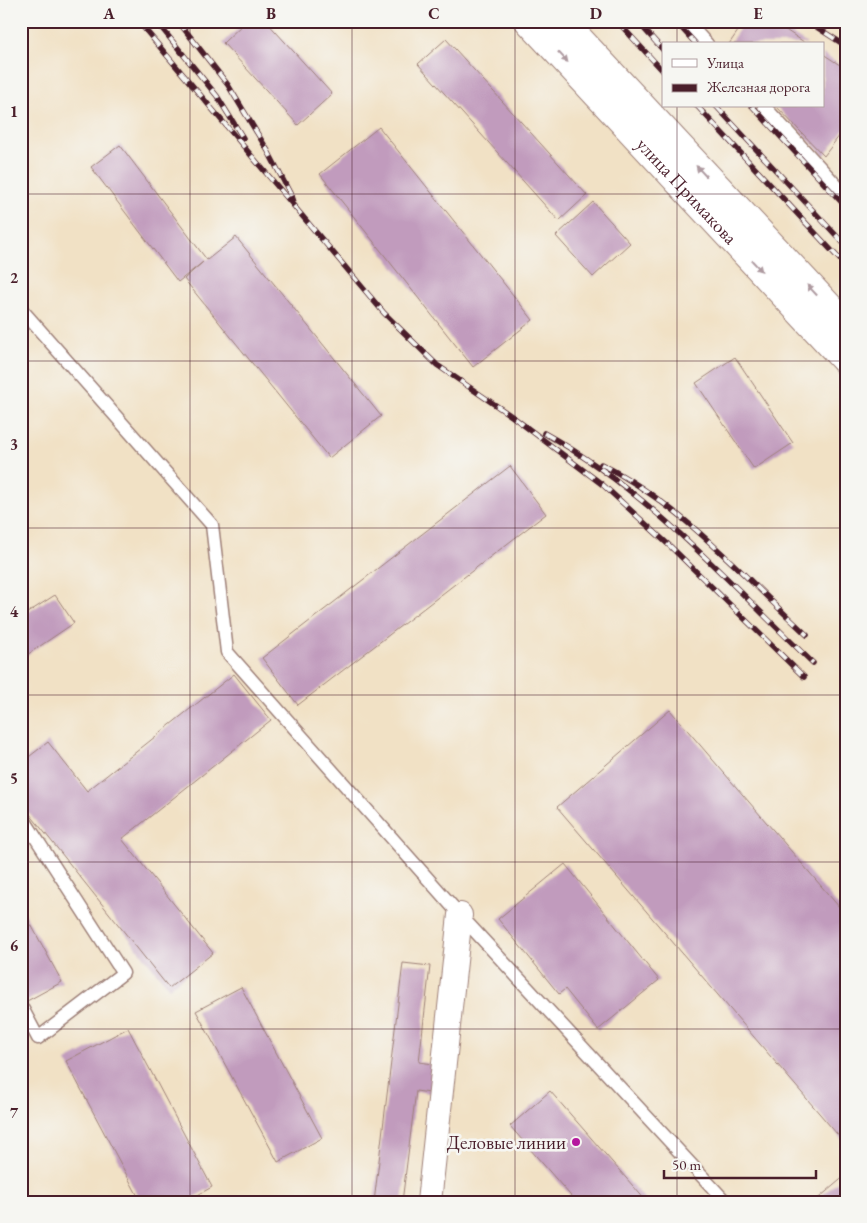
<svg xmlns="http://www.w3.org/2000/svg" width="867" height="1223" viewBox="0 0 867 1223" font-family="'EB Garamond',serif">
<rect width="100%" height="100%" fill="#f6f6f2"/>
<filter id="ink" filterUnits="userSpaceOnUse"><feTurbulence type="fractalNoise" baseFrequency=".02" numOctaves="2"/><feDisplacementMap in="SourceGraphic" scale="10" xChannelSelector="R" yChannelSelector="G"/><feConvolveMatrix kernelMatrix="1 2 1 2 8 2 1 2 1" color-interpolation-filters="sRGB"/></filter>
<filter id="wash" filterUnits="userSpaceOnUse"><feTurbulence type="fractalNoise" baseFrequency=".0096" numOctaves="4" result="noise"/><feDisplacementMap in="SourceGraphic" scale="20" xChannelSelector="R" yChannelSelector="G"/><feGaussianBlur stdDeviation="1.12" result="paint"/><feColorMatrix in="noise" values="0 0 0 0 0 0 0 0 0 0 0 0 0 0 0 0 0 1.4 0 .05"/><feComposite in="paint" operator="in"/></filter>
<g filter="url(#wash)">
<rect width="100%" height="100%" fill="#f1e1c5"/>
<g id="blocks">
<path fill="#c19bbd" d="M 246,21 L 266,21 L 332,94 L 298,125 L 223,43 Z
M 745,21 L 772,21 L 807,44 L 729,44 Z
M 446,39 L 587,195 L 559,221 L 418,64 Z
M 823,54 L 846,69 L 846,127 L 824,156 L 776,106 L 823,106 Z
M 379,127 L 533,320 L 473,367 L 320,174 Z
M 120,145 L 207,260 L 236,237 L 381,416 L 329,458 L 184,279 L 203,262 L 178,282 L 91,167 Z
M 593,202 L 630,243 L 593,277 L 556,236 Z
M 735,357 L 793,443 L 754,469 L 696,383 Z
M 510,466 L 546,514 L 298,705 L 262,658 Z
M 55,595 L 74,623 L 21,659 L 21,617 Z
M 234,674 L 271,720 L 122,839 L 213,953 L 169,988 L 21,803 L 21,763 L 48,742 L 87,791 Z
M 670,710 L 846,915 L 846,1139 L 843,1141 L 557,807 Z
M 565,864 L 659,980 L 598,1030 L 565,989 L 559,994 L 498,919 Z
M 21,906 L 62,982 L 27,1001 L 21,991 Z
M 403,963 L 430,966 L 419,1062 L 441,1065 L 437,1094 L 416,1091 L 402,1202 L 374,1202 Z
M 241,987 L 322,1138 L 278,1162 L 196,1011 Z
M 128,1028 L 212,1187 L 185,1202 L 141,1202 L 66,1061 Z
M 550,1091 L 647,1202 L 576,1202 L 510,1126 Z
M 846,1175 L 846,1202 L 814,1202 Z"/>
</g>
</g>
<g filter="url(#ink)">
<use href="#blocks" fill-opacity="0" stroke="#9e8078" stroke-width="1"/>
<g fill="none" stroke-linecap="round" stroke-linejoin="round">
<defs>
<path id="lane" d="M 686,21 L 707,44
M 764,106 L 846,196
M 21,309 L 212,525 L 227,652 L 460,915 L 724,1200
M 21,815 L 123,973 L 38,1038 L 21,1006"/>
<path id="street" d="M 429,1202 L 460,915"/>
<g id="secondary">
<path id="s1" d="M 529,21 L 846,361"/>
<path d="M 562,21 L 846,325"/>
</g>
</defs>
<use href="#lane" stroke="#9e8078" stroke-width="15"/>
<use href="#street" stroke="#9e8078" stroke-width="26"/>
<use href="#secondary" stroke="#9e8078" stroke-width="30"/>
<use href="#lane" stroke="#fff" stroke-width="12"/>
<use href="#street" stroke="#fff" stroke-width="24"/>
<use href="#secondary" stroke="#fff" stroke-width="28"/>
<defs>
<path id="rail" d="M 138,21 L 384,313 L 437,365 L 513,417 L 603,485 L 671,547 L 804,677
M 156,21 L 217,96 L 243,138
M 178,21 L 228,85 L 268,151 L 293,199
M 617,21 L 663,71
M 637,21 L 663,50
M 675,21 L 696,44
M 807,21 L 846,46
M 697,106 L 846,266
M 716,106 L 846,246
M 752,106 L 846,207
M 544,433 C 648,490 728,582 813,663
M 601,464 C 681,504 742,575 807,635"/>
</defs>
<use href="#rail" stroke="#4a1f2b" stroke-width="5.5"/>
<use href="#rail" stroke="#f6f6f2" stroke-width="4" stroke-dasharray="11" stroke-linecap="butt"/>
</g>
<defs><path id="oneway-solid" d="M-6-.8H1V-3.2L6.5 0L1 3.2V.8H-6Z" transform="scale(1.25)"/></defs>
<g fill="#ae9aa0">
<use href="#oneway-solid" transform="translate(563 57) rotate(47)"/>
<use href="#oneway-solid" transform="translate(701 171) rotate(-133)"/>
<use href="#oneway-solid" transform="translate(757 266) rotate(47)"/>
<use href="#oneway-solid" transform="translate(812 290) rotate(-133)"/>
</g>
</g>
<path fill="none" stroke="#4a1f2b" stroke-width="1" stroke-opacity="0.55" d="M 190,21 L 190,1202M 352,21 L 352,1202M 515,21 L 515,1202M 677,21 L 677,44M 677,106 L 677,1202M 21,194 L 846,194M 21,361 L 846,361M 21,528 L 846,528M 21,695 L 846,695M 21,862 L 846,862M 21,1029 L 846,1029"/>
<circle fill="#b5179e" stroke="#f6f6f2" stroke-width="2" cx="576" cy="1142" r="5"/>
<g text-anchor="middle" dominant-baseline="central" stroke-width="5" stroke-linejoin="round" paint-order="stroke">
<g font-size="19" fill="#4a1f2b" stroke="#f6f6f2">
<text stroke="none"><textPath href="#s1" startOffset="232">улица Примакова</textPath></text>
</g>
<g font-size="19" fill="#4a1f2b" stroke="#f6f6f2" text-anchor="end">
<text x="566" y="1142">Деловые линии</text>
</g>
</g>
<rect width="867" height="1223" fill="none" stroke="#f6f6f2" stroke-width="55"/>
<rect x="662" y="42" width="162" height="65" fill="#f6f6f2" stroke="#b1a0a2"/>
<rect x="672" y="59" width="25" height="8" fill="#ffffff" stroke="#b1a0a2"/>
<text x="707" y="68" font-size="15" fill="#4a1f2b">Улица</text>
<rect x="672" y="84" width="25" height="8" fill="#4a1f2b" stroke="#b1a0a2"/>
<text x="707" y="92" font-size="15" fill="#4a1f2b">Железная дорога</text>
<path d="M664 1170v8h152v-8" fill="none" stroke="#4a1f2b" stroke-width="2.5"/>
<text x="672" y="1170" font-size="15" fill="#4a1f2b" stroke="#f6f6f2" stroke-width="4" paint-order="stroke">50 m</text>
<rect x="28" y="28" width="812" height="1168" fill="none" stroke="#4a1f2b" stroke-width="2"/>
<g font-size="16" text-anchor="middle" font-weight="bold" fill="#4a1f2b">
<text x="109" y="19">A</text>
<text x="271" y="19">B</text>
<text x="434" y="19">C</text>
<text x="596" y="19">D</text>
<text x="758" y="19">E</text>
<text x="14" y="117">1</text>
<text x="14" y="283">2</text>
<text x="14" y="450">3</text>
<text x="14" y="617">4</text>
<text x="14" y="784">5</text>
<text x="14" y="951">6</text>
<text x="14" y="1118">7</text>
</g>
</svg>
